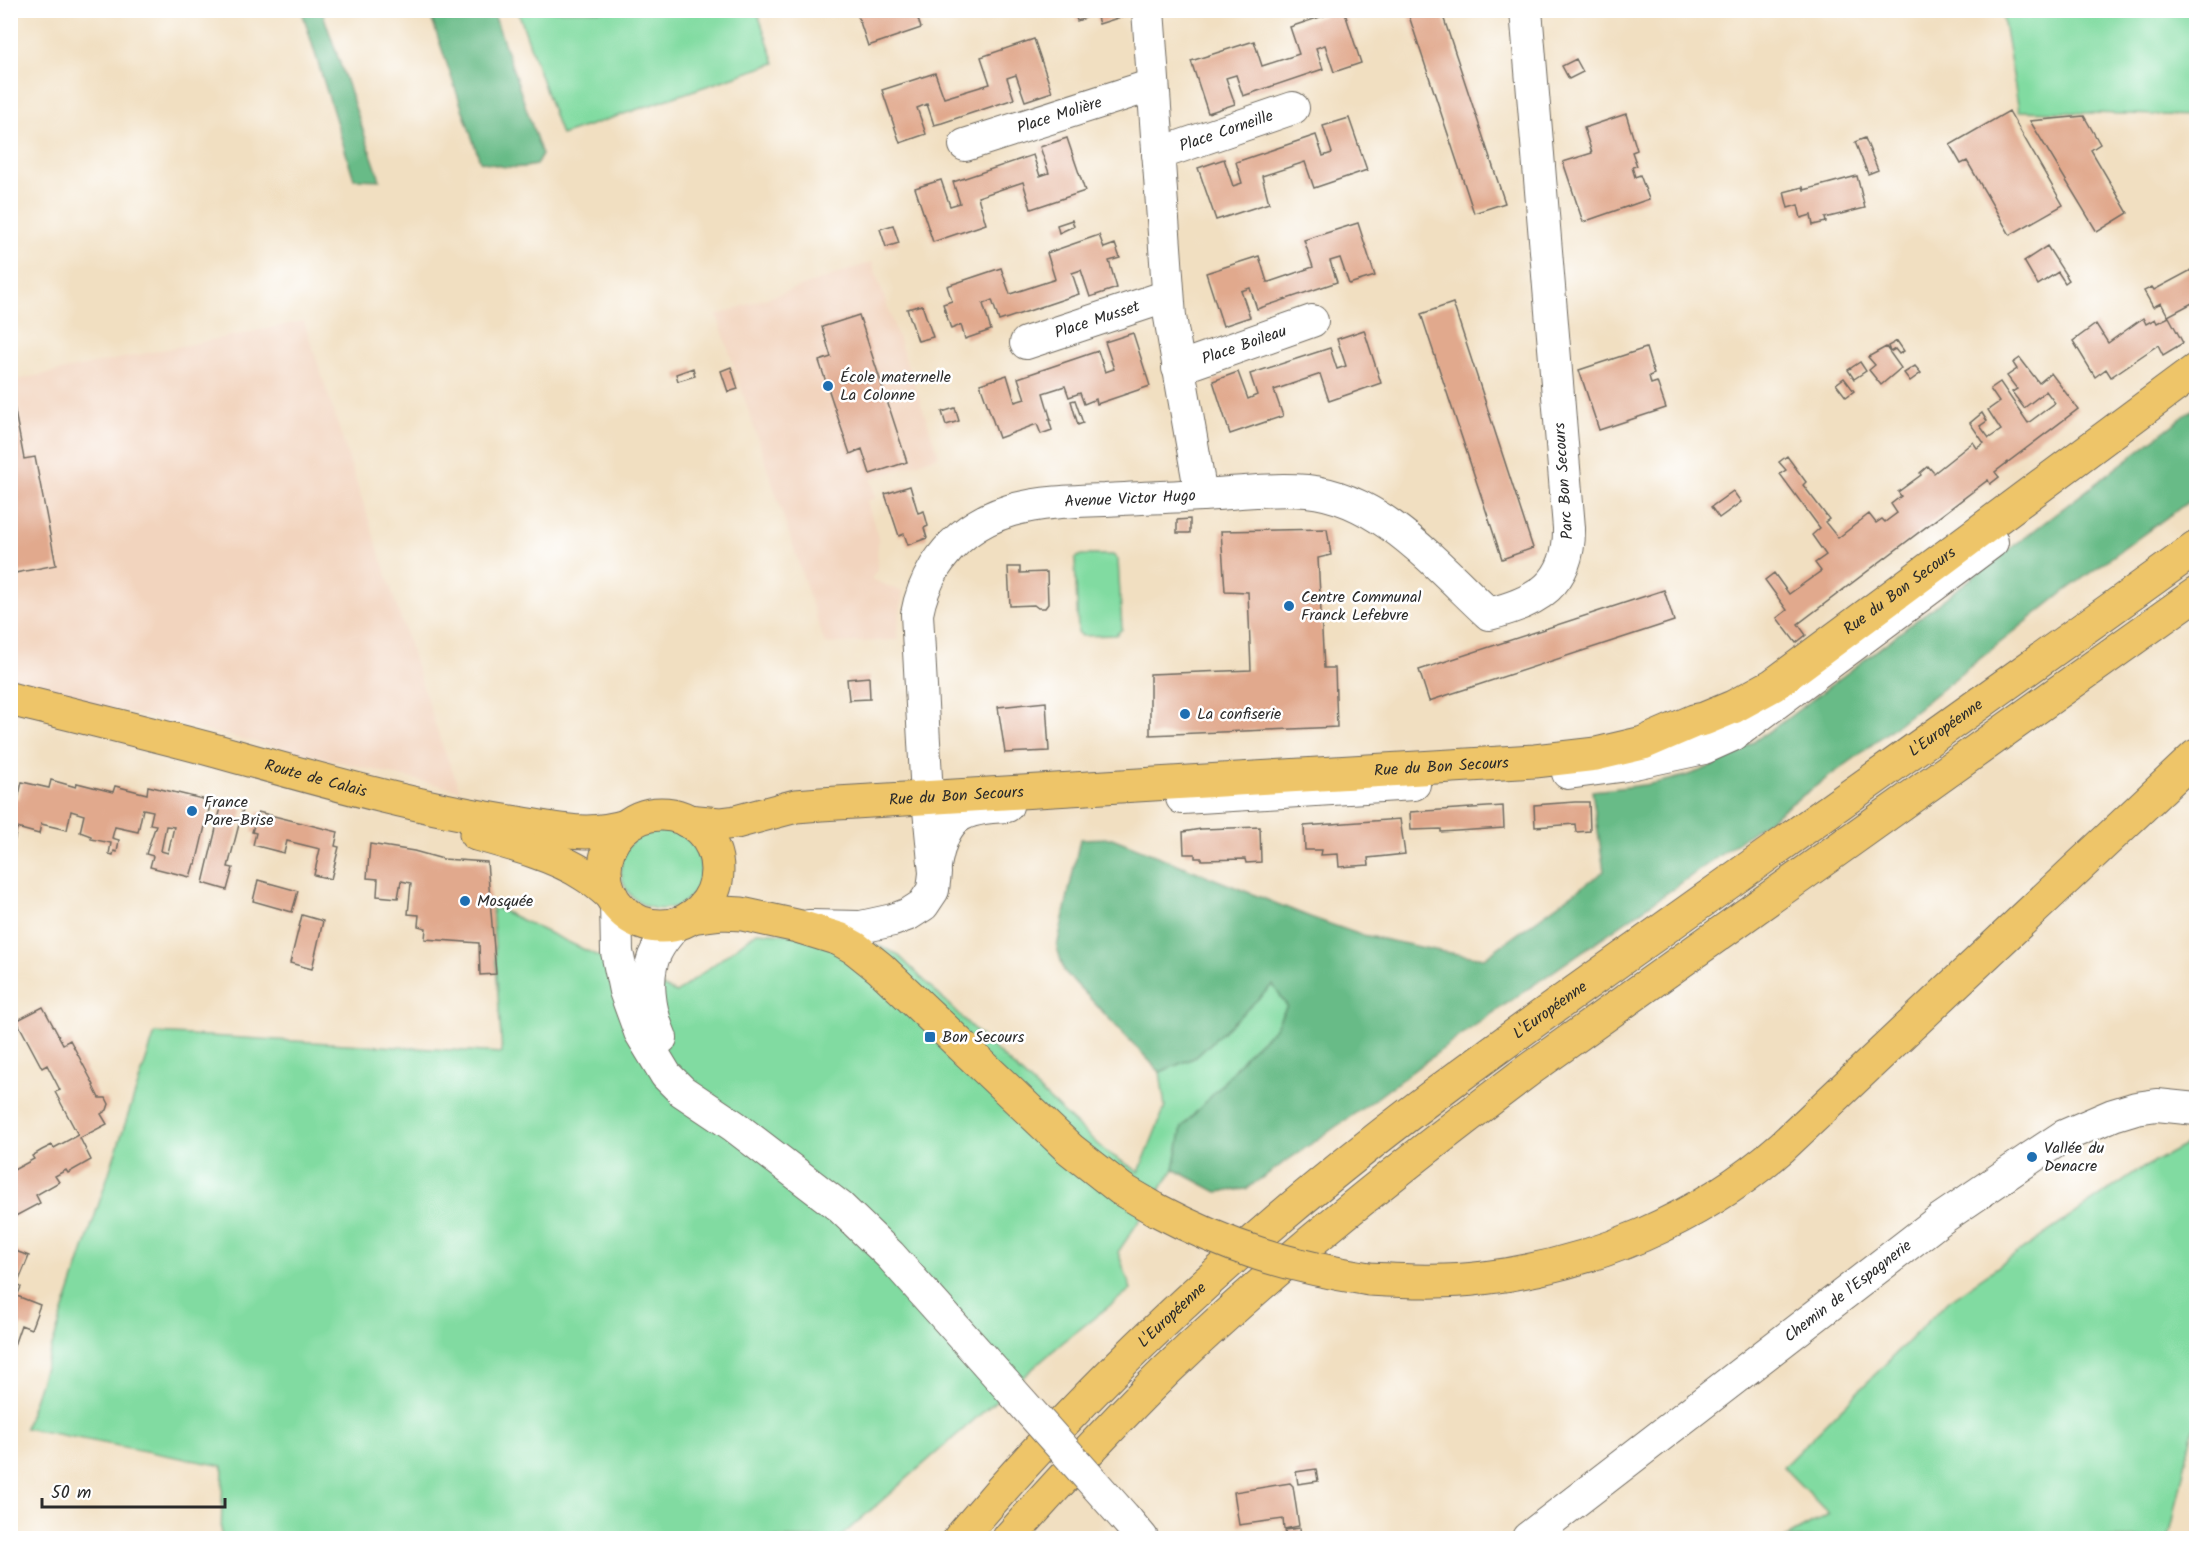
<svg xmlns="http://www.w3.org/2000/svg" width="2207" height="1549" viewBox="0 0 2207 1549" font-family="Kalam,sans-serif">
<rect width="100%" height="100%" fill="#fff"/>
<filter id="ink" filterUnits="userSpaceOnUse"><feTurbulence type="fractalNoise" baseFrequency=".0167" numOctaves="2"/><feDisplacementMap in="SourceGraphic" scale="12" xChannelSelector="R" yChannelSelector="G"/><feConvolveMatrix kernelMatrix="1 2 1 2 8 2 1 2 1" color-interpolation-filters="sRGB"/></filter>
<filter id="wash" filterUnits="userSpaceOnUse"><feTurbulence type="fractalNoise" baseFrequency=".008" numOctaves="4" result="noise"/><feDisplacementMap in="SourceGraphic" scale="24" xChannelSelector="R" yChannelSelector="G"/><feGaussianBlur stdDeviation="1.35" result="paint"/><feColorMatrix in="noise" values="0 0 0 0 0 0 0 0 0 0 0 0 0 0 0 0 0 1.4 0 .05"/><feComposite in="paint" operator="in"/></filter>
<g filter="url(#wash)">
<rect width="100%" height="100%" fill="#f1dfc1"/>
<path fill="#f2d4be" d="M 872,262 L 939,456 L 871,479 L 876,498 L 867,501 L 878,538 L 877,570 L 871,579 L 903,592 L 897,631 L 898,640 L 825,644 L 717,315 Z
M 304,321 L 441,742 L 460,790 L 11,685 L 11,381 Z"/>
<path fill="#81dba1" stroke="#568366" stroke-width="1.5" d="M 518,11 L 757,11 L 775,63 L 561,135 Z
M 2002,11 L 2196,11 L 2196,116 L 2019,111 Z
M 1081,555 L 1113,555 L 1118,560 L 1122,629 L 1116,635 L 1082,636 L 1078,632 L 1075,559 Z
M621 869a40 40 0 1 1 80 0a40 40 0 1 1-80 0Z
M 492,906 L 676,993 L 757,932 L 862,939 L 897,954 L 991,1046 L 1105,1151 L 1139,1172 L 1165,1107 L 1160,1072 L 1196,1057 L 1273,984 L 1287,1006 L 1275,1028 L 1246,1055 L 1220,1087 L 1182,1127 L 1174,1169 L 1118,1252 L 1131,1289 L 1062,1343 L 839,1538 L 221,1538 L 223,1466 L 25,1428 L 155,1033 L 502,1053 Z
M 2196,1139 L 2196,1416 L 2169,1538 L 1785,1538 L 1829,1514 L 1783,1467 L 1948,1301 L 2134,1173 Z"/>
<path fill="#68bb87" stroke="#4a7359" stroke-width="1.5" d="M 302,11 L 322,11 L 380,180 L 354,179 Z
M 429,11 L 493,11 L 542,155 L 536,165 C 514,170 502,167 480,161 Z
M 2196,407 L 2196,496 L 2065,591 L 1859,755 L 1677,886 L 1464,1033 L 1370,1103 L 1246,1189 L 1217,1192 L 1174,1169 L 1182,1127 L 1220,1087 L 1246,1055 L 1275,1028 L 1287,1006 L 1273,985 L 1196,1057 L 1160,1072 L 1064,971 L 1057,947 L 1080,839 L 1112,838 L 1310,917 L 1358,934 L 1444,952 L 1484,958 L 1604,871 L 1592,791 C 1633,787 1676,783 1714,765 C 1738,753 1761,736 1784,721 Z"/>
<g id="blocks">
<path fill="#e1a98d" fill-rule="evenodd" d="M 856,10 L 915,10 L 921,28 L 868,46 Z
M 1074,10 L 1126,10 L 1127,15 L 1099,24 L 1096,14 L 1077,21 Z
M 1341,10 L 1344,10 L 1361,63 L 1334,72 L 1325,45 L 1316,48 L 1323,69 L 1243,96 L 1236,75 L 1226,78 L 1235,104 L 1208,113 L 1191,61 L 1254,41 L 1262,66 L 1296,55 L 1299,54 L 1290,27 Z
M 1407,10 L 1441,10 L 1505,203 L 1474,213 Z
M 1034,39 L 1052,92 L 1025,101 L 1016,75 L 1007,78 L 1014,99 L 942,123 L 934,125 L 927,104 L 917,108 L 926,134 L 900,143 L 882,90 L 935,73 L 944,98 L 990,84 L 981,57 Z
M 1576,59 L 1583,72 L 1569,79 L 1562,66 Z
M 2009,111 L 2063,205 L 2010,235 L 1967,161 L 1961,164 L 1950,145 Z
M 1626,114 L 1637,150 L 1632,152 L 1637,166 L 1632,167 L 1635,177 L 1640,175 L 1649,199 L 1583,222 L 1563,162 L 1592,153 L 1584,128 Z
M 2084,116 L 2100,144 L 2091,150 L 2128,213 L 2097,232 L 2030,121 Z
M 1349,118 L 1367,170 L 1314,188 L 1305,162 L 1262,176 L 1269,203 L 1216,220 L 1198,168 L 1224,159 L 1233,186 L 1242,183 L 1236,162 L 1316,135 L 1323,156 L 1332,153 L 1323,126 Z
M 1067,138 L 1085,191 L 1031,209 L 1023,182 L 978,197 L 986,224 L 933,242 L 915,188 L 941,180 L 950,206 L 960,203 L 953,182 L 1033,155 L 1040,176 L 1049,173 L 1040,147 Z
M 1865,138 L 1878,170 L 1868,174 L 1855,142 Z
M 1857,176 L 1865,208 L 1825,218 L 1826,222 L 1813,225 L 1811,215 L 1801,218 L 1798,205 L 1788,208 L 1784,192 L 1803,187 L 1804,190 Z
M 1072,220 L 1074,226 L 1059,233 L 1057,225 Z
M 1358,223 L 1375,276 L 1349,284 L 1340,258 L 1330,261 L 1337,282 L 1257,309 L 1250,288 L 1241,291 L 1250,317 L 1223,326 L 1206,273 L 1259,256 L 1267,282 L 1269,282 L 1313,267 L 1304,240 Z
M 893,225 L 899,243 L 886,247 L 880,229 Z
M 1099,235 L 1104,248 L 1115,244 L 1120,258 L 1109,261 L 1117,288 L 1090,297 L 1081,270 L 1072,273 L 1079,294 L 999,321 L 992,300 L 983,304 L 991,330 L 965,339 L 961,325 L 951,329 L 943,304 L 952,301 L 947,286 L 1001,268 L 1010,294 L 1053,280 L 1055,279 L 1047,253 Z
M 2047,246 L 2069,280 L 2065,283 L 2058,272 L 2038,285 L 2024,261 Z
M 2195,268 L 2196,271 L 2196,301 L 2168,316 L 2161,303 L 2153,307 L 2144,291 L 2152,287 L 2154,290 Z
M 1453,303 L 1533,548 L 1502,559 L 1421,314 Z
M 922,305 L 933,337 L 918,341 L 907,309 Z
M 859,315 L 907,462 L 870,474 L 862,449 L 850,454 L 819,361 L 831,357 L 822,327 Z
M 2169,317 L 2183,343 L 2163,355 L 2158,345 L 2111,377 L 2106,369 L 2095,377 L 2073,341 L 2096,324 L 2108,343 L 2143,318 L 2146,324 L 2155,319 L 2157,323 Z
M 1364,330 L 1381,383 L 1329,401 L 1320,374 L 1318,375 L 1274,390 L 1283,416 L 1230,434 L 1213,381 L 1238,372 L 1248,399 L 1257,395 L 1250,374 L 1259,371 L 1330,348 L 1337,369 L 1346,366 L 1337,339 Z
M 1133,333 L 1150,386 L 1097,404 L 1096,399 L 1084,404 L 1080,393 L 1069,397 L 1065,386 L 1043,393 L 1051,420 L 1049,420 L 1052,430 L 1041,434 L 1037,424 L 999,438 L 980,384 L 1007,375 L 1015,402 L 1025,399 L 1018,378 L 1098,351 L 1105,372 L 1114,369 L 1105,342 Z
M 1897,341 L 1904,351 L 1899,354 L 1895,349 L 1890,352 L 1888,346 Z
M 1886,347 L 1901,368 L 1881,385 L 1869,370 L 1875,365 L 1868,357 Z
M 1646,348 L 1654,374 L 1649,376 L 1651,384 L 1657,382 L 1666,408 L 1599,430 L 1579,370 Z
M 2020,358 L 2039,383 L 2051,373 L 2078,409 L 1995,472 L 1999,477 L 1990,484 L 1988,480 L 1798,624 L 1806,635 L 1796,643 L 1777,618 L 1787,610 L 1765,580 L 1774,573 L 1789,594 L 1821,571 L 1815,563 L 1826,555 L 1812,535 L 1820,528 L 1780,474 L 1786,470 L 1779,462 L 1787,456 L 1806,482 L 1803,485 L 1829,519 L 1825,522 L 1838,538 L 1869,514 L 1876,523 L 1882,519 L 1885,522 L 1897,513 L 1891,504 L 1901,496 L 1898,492 L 1921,475 L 1920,473 L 1928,466 L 1934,473 L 1973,442 L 1977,448 L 1984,443 L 1970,423 L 1982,413 L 1987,421 L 1980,426 L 1989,438 L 2001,430 L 1988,410 L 1999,402 L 1990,389 L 2000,382 L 2028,423 L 2055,403 L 2046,391 L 2024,408 L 2012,392 L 2017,389 L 2007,376 L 2017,369 L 2013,363 Z
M 1860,362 L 1866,371 L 1854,379 L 1848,370 Z
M 1915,366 L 1921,373 L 1910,381 L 1904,373 Z
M 731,367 L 738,389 L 728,392 L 721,371 Z
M 693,368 L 695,376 L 678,381 L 676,374 Z
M 1844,378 L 1854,391 L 1846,397 L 1836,384 Z
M 1075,400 L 1083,423 L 1078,425 L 1071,401 Z
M 10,401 L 13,401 L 24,459 L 35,457 L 56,565 L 10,574 Z
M 955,408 L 959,421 L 946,425 L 942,412 Z
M 910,486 L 918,513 L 924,511 L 928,526 L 924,528 L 927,538 L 908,545 L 904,534 L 899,536 L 885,494 Z
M 1733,491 L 1741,502 L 1719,518 L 1711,507 Z
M 1190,519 L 1190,533 L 1177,533 L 1177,520 Z
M 1327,529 L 1331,555 L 1318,558 L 1324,668 L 1335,668 L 1337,727 L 1150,735 L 1150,674 L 1251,670 L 1248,592 L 1225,591 L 1221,531 Z
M 1008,567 L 1020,567 L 1020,573 L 1047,572 L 1048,604 L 1045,608 L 1038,608 L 1034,605 L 1010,606 Z
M 1664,590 L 1674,621 L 1429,701 L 1419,670 Z
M 869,677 L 870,699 L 849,700 L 847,679 Z
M 1046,702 L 1049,751 L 1005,753 L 998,707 Z
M 51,780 L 76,787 L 77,783 L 113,792 L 115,786 L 147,794 L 148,786 L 211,801 L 196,864 L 194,864 L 190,877 L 150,867 L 153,856 L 146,854 L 156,825 L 150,824 L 153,811 L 143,809 L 138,832 L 115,827 L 112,838 L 119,840 L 117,852 L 114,851 L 113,855 L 109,854 L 111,843 L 91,839 L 91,836 L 80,832 L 84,815 L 71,811 L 67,830 L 41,824 L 39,834 L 17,828 L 13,847 L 10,846 L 10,798 L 18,799 L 22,782 L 49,788 ZM 166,826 L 174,827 L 168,853 L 161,851 Z
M 1575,802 L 1589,802 L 1590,831 L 1576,832 L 1575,824 L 1535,827 L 1534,805 Z
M 222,803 L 243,809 L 228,867 L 233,868 L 227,890 L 203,883 Z
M 1503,806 L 1504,828 L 1441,832 L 1441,829 L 1411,830 L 1410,812 Z
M 258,812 L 338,832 L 335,846 L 339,847 L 331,879 L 314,875 L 320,849 L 287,841 L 284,853 L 253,845 L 256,833 L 252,832 Z
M 1400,819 L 1405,854 L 1368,858 L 1369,865 L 1339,867 L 1338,854 L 1321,855 L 1322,850 L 1305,850 L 1304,826 Z
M 1260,827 L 1261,862 L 1246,863 L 1245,859 L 1202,860 L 1202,858 L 1195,858 L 1195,854 L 1184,854 L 1183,832 L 1201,829 Z
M 370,844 L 414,851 L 443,859 L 487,862 L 496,974 L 480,975 L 479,943 L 425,939 L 426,928 L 418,926 L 419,915 L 408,914 L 411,883 L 401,881 L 398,898 L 377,896 L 378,879 L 367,878 Z
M 258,880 L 298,891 L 292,912 L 253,901 Z
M 302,915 L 323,921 L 312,969 L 290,963 Z
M 43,1007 L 63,1044 L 70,1040 L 94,1085 L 93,1086 L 99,1098 L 106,1098 L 109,1104 L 107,1110 L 101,1114 L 107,1124 L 80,1138 L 91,1160 L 68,1173 L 66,1170 L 55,1176 L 59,1182 L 36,1195 L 40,1203 L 10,1219 L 10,1172 L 34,1159 L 32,1156 L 42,1150 L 52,1145 L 54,1148 L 78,1135 L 55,1092 L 60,1090 L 47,1065 L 42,1068 L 19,1025 L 10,1030 L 10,1009 L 16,1021 Z
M 10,1249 L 29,1256 L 17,1285 L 21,1287 L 17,1296 L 40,1305 L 31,1329 L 21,1325 L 11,1354 Z
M 1316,1469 L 1318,1481 L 1298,1484 L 1296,1472 Z
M 1290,1483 L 1293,1486 L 1299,1526 L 1284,1529 L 1283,1519 L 1239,1525 L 1234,1492 Z
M 1300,1528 L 1301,1537 L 1286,1538 L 1285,1530 Z"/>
</g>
</g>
<g filter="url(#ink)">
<use href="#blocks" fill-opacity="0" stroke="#706a60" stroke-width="1.5"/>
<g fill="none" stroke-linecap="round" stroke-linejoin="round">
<defs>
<g id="minor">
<path id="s1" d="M 965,145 L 1153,85"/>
<path id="s2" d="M 1158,154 L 1293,108"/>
<path id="s3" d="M 1026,343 L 1168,296"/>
<path id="s4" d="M 1178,368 L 1312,321"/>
<path d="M 1201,495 C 1236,493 1272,488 1307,491 C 1381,498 1437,566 1489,614 C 1537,602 1570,584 1569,528 L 1526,10"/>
<path d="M 1568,773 L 1620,766 L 1704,748 L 1733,735 L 1992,542"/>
<path d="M 1182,798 L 1414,784"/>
<path d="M 935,866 C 944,817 958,808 1007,806"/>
<path d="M 616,903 L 617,952 L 625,991 L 640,1032 L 666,1075 L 682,1091 L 734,1126 L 840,1207 L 890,1255 L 1001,1379"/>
<path id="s5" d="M 809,926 L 861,927 L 893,920 L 909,914 L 923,905 L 933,890 L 935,873 L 926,778 L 917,614 C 920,597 926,582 935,567 C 975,504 1038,502 1105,500 C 1137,498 1169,497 1201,495 L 1170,317 L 1148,10"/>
<path d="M 661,1038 C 650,1013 643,975 657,950 C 662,940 670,932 677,923"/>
<path d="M 1126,1519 L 1142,1538"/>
<path id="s6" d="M 1528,1538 L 1941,1219 L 2032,1157 L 2064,1136 L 2113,1115 L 2136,1108 L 2157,1105 L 2196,1109"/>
</g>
<g id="major">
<path id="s7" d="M 10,699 C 78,716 146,732 213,750 C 314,778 415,808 518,823 C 556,829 588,838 626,826"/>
<circle cx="661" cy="870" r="56"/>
<path id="s8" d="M 687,821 L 720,824 L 736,822 L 796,806 L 821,804 L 1535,761 L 1596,754 L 1643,743 L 1694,721 L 1704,719 L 1733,707 L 1773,685 L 2196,370"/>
<path d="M 476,834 C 509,843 557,856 585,875 C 595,881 603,888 611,895"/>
<path d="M 691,917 L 723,913 L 742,914 L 797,926 L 839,939 L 855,948 L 880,968 L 1070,1149 L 1121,1189 L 1155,1209"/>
<path d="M 1369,1279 C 1407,1281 1445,1283 1483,1278 C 1592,1265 1699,1220 1782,1147 L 2196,756"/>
</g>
<g id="highway">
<path id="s9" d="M 960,1538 C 1057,1422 1166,1315 1281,1217 C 1409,1108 1547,1012 1683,915 C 1854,793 2026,671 2196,548"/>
<path d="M 1009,1538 C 1060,1481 1112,1424 1167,1370 C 1281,1261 1404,1164 1530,1069 L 2196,594"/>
</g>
</defs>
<use href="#minor" stroke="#706a60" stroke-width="34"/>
<use href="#major" stroke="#706a60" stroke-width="35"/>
<use href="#highway" stroke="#706a60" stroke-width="35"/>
<use href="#minor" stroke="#fff" stroke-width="32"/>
<use href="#major" stroke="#eec569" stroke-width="33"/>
<use href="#highway" stroke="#eec569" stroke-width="33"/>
<defs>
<path id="minor-bridge" d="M 1001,1379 L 1126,1519"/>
<path id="major-bridge" d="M 1155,1209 C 1229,1248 1287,1266 1369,1279"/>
</defs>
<use href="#minor-bridge" stroke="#706a60" stroke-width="34" stroke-linecap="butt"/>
<use href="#major-bridge" stroke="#706a60" stroke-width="35" stroke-linecap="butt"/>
<use href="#minor-bridge" stroke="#fff" stroke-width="32"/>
<use href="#major-bridge" stroke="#eec569" stroke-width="33"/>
</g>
</g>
<g fill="#1f6fb2" stroke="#fff" stroke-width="2">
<circle cx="828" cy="386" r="6"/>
<circle cx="1289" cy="606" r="6"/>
<circle cx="1185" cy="714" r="6"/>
<circle cx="192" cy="811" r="6"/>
<circle cx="465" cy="901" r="6"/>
<rect x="924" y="1031" width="12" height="12" rx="3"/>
<circle cx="2032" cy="1157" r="6"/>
</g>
<g text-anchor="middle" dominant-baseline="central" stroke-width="5" stroke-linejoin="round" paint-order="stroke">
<g font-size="16" fill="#2b2b2b" stroke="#fff">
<text stroke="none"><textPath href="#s1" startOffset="99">Place Molière</textPath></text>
<text stroke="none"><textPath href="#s2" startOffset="72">Place Corneille</textPath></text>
<text stroke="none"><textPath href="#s3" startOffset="75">Place Musset</textPath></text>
<text stroke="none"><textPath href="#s4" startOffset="70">Place Boileau</textPath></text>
<text transform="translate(1564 481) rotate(-94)">Parc Bon Secours</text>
<text stroke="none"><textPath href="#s5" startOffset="681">Avenue Victor Hugo</textPath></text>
<text stroke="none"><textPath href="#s8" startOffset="1262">Rue du Bon Secours</textPath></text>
<text stroke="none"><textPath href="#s9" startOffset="1280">L'Européenne</textPath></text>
<text stroke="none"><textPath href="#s8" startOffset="758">Rue du Bon Secours</textPath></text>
<text stroke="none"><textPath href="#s7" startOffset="316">Route de Calais</textPath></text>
<text stroke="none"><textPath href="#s8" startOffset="272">Rue du Bon Secours</textPath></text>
<text stroke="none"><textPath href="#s9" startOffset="794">L'Européenne</textPath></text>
<text stroke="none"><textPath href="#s6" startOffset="404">Chemin de l'Espagnerie</textPath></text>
<text stroke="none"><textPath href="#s9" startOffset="308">L'Européenne</textPath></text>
</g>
<g font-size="16" fill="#2b2b2b" stroke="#fff" text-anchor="start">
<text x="840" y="377">École maternelle<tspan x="840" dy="18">La Colonne</tspan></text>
<text x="1301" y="597">Centre Communal<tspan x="1301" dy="18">Franck Lefebvre</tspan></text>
<text x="1197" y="714">La confiserie</text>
<text x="204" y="802">France<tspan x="204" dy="18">Pare-Brise</tspan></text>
<text x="477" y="901">Mosquée</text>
<text x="942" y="1037">Bon Secours</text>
<text x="2044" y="1148">Vallée du<tspan x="2044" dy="18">Denacre</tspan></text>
</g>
</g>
<rect width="2207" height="1549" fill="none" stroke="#fff" stroke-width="36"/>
<path d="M42 1498v9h183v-9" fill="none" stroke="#2b2b2b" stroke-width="3"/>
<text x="51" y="1498" font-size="18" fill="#2b2b2b" stroke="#ffffff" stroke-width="4.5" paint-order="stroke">50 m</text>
</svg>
